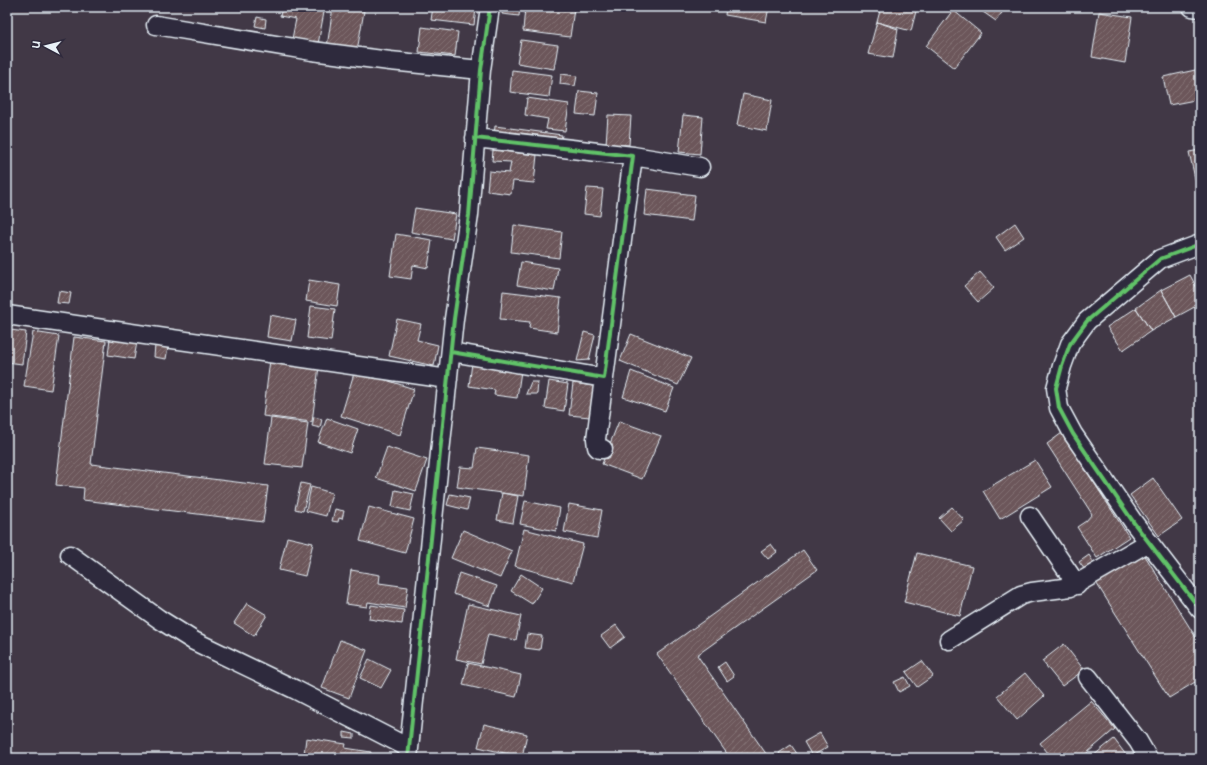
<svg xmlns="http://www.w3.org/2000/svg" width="1207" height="765" viewBox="0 0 1207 765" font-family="Mali,sans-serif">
<defs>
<pattern id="building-hatch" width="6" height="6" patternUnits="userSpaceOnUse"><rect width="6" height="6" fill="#6c575a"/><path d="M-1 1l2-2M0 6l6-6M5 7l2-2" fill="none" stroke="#817072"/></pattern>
</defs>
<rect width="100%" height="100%" fill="#413846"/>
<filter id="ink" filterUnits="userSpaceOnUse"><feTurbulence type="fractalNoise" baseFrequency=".025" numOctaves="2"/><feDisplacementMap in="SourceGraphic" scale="8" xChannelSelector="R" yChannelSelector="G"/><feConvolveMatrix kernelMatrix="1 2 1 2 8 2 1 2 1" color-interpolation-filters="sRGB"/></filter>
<g filter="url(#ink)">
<path fill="url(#building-hatch)" stroke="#e8f1f8" d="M 282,7 L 325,7 L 318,44 L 292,39 L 296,19 L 280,16 Z
M 333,7 L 364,11 L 357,51 L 327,47 Z
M 433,7 L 476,8 L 474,25 L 431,20 Z
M 503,7 L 520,7 L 519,16 L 502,14 Z
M 525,7 L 556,7 L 574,9 L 570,37 L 523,31 Z
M 726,7 L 769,7 L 766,22 L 725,15 Z
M 881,7 L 917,7 L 911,31 L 877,22 Z
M 986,7 L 1006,7 L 996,21 L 983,12 Z
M 953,10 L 981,33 L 954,68 L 926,46 Z
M 1099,12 L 1132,17 L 1125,63 L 1092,57 Z
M 257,17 L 266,19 L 265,28 L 255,26 Z
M 877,22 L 898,29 L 893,58 L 868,54 Z
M 422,27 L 458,32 L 455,56 L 419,52 Z
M 521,40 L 558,45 L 554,69 L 517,63 Z
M 1200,69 L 1200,99 L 1169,105 L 1163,77 Z
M 512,70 L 552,75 L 549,97 L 510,92 Z
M 561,74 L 577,76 L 575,86 L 560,84 Z
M 579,91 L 598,93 L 595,116 L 576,114 Z
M 743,94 L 772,100 L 767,131 L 737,125 Z
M 527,98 L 569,104 L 565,131 L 546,129 L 548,119 L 525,115 Z
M 608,115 L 631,116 L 629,145 L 606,144 Z
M 683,115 L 703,117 L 700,154 L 679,152 Z
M 495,126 L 562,135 L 560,144 L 494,135 Z
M 493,150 L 537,155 L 534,183 L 513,181 L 511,194 L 487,191 L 489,171 L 509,173 L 511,162 L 492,161 Z
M 1200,150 L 1200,187 L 1197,187 L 1189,152 Z
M 587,188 L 603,189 L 600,216 L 584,214 Z
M 647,189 L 695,195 L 692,221 L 644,215 Z
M 415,208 L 456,214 L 452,239 L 411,232 Z
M 1015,223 L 1024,237 L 1005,250 L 996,237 Z
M 514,225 L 562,232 L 559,258 L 511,252 Z
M 396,234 L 432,240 L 428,268 L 413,265 L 411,279 L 390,276 Z
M 521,262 L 558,268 L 554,291 L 517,285 Z
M 980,272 L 994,288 L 978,302 L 964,286 Z
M 1190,275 L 1200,294 L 1200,304 L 1176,317 L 1161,290 Z
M 309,280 L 340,285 L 337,306 L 306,301 Z
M 1161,290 L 1176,317 L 1151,331 L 1136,308 Z
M 59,291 L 71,293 L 69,304 L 57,303 Z
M 503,291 L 561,298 L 557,332 L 529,328 L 530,322 L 500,319 Z
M 311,306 L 335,309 L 331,341 L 307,338 Z
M 1136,308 L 1151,331 L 1123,350 L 1107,327 Z
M 270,315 L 296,320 L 292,341 L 267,337 Z
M 397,319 L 421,324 L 417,340 L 438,345 L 434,366 L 389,356 Z
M 10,330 L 26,332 L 22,364 L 7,362 Z
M 33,332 L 59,336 L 51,390 L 24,386 Z
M 584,332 L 595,335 L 589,360 L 577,361 Z
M 631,334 L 691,358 L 678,385 L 620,361 Z
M 74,337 L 106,341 L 91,464 L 268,486 L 263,522 L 83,500 L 84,488 L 56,485 Z
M 110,338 L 137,342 L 134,359 L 108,355 Z
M 155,345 L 168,347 L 166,359 L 154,357 Z
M 270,360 L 319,366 L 312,422 L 263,416 Z
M 472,363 L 521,371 L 517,398 L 494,395 L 495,390 L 469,386 Z
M 355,370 L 414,389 L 400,435 L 341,416 Z
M 631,371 L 674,388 L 665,411 L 623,397 Z
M 549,381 L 568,384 L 564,411 L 545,408 Z
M 531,382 L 538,382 L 537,394 L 526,394 Z
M 573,383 L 594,386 L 590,417 L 569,415 Z
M 314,417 L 322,419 L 320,428 L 312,426 Z
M 271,418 L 308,423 L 302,468 L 265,464 Z
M 327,418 L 358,429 L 350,453 L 318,442 Z
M 619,421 L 661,436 L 642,479 L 602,464 Z
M 1062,433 L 1129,537 L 1097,558 L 1077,527 L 1086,521 L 1092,514 L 1047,444 Z
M 387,447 L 427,460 L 416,491 L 376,478 Z
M 477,448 L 529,455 L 524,496 L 457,487 L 460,467 L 474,468 Z
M 1035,460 L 1052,487 L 1000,519 L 983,491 Z
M 1153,478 L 1182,520 L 1159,536 L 1130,495 Z
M 301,483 L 310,485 L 303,511 L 295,509 Z
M 311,487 L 332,493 L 326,516 L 306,511 Z
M 395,490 L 414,494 L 410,511 L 392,507 Z
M 502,493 L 518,496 L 513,523 L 497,520 Z
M 450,494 L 470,498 L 467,510 L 447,505 Z
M 525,501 L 560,508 L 556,531 L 520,524 Z
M 569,504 L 602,510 L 597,538 L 564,532 Z
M 369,507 L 414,519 L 405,553 L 360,541 Z
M 952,507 L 964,520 L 951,531 L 939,518 Z
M 335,509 L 344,511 L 342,519 L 339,518 L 338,522 L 332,521 Z
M 524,529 L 583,544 L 573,582 L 515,566 Z
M 463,530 L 512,551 L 500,578 L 451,558 Z
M 287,537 L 313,543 L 305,576 L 279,570 Z
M 771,544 L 777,552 L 768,559 L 761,551 Z
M 803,550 L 817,570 L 697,655 L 769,758 L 730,758 L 657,654 Z
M 1142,551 L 1200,644 L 1200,679 L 1169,698 L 1095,581 Z
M 917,553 L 972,566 L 960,616 L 904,602 Z
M 1089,555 L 1094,563 L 1085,570 L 1079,562 Z
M 351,570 L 380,575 L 379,583 L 408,587 L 405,608 L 368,602 L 367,607 L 346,604 Z
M 459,573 L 497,586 L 490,606 L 453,594 Z
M 521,574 L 542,588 L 532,604 L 511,591 Z
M 247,603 L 267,615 L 254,636 L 234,623 Z
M 468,604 L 521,616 L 516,640 L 488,634 L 481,664 L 456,659 Z
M 371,605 L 404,610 L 402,624 L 369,619 Z
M 616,625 L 625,637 L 610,648 L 601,636 Z
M 527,634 L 542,636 L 540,650 L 525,648 Z
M 340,640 L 367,650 L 349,698 L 322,688 Z
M 1064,644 L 1084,670 L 1062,686 L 1042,661 Z
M 369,659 L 391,670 L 381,688 L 360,678 Z
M 922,661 L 933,676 L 917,687 L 906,672 Z
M 725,662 L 734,676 L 727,681 L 718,667 Z
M 468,663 L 521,675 L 516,697 L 463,685 Z
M 1025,673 L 1044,696 L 1017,720 L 997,696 Z
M 905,677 L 910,686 L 899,692 L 894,682 Z
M 1091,701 L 1115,729 L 1081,758 L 1052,758 L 1040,743 Z
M 484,724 L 527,734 L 522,757 L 478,747 Z
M 344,732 L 354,734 L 354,738 L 344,737 Z
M 820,733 L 828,747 L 812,756 L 804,742 Z
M 306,738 L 346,744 L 345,748 L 371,752 L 370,758 L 314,758 L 314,755 L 304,754 Z
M 1114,739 L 1126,755 L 1122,758 L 1095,758 L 1093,756 Z
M 791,745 L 800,758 L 782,758 L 779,753 Z"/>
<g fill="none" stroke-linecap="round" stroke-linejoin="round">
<defs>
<path id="minor" d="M 1192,7 L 1200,8
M 156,25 L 312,51 L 390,61 L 481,70
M 633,156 L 700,167
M 1200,244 L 1160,259 L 1087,321 L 1070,344 L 1062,366 L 1056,388 L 1059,408 L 1073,434 L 1134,523 L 1200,609
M 7,315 L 448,379
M 451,352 L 604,378 L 633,156 L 475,138
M 603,449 L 599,449 L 597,447 L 596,439 L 604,378
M 1030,516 L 1077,585
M 70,555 L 159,619 L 194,641 L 294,689 L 409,748
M 949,640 L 1021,595 L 1032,592 L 1071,587 L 1149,542
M 1088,677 L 1138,741 L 1148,758
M 408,758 L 454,319 L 469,215 L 481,70 L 490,7"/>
</defs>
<use href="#minor" stroke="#e8f1f8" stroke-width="21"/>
<use href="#minor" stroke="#2f2a3d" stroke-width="18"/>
<defs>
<path id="cycleway" d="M 1200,244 L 1160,259 L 1087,321 L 1070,344 L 1062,366 L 1056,388 L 1059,408 L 1073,434 L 1134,523 L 1200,609
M 451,352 L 604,378 L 633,156 L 475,138
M 408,758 L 454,319 L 469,215 L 481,70 L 490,7"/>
</defs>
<use href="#cycleway" stroke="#2f2a3d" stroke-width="6"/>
<use href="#cycleway" stroke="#61c268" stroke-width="4"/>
</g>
</g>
<rect width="1207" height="765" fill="none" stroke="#2f2a3d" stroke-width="24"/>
<rect x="12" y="12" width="1183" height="741" fill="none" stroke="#e8f1f8" stroke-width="1.5" filter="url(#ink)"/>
<g transform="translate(46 46) rotate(277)" stroke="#2f2a3d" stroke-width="3" paint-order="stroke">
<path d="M0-3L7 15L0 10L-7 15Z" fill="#e8f1f8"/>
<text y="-6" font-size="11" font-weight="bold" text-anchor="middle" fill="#e8f1f8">U</text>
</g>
</svg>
